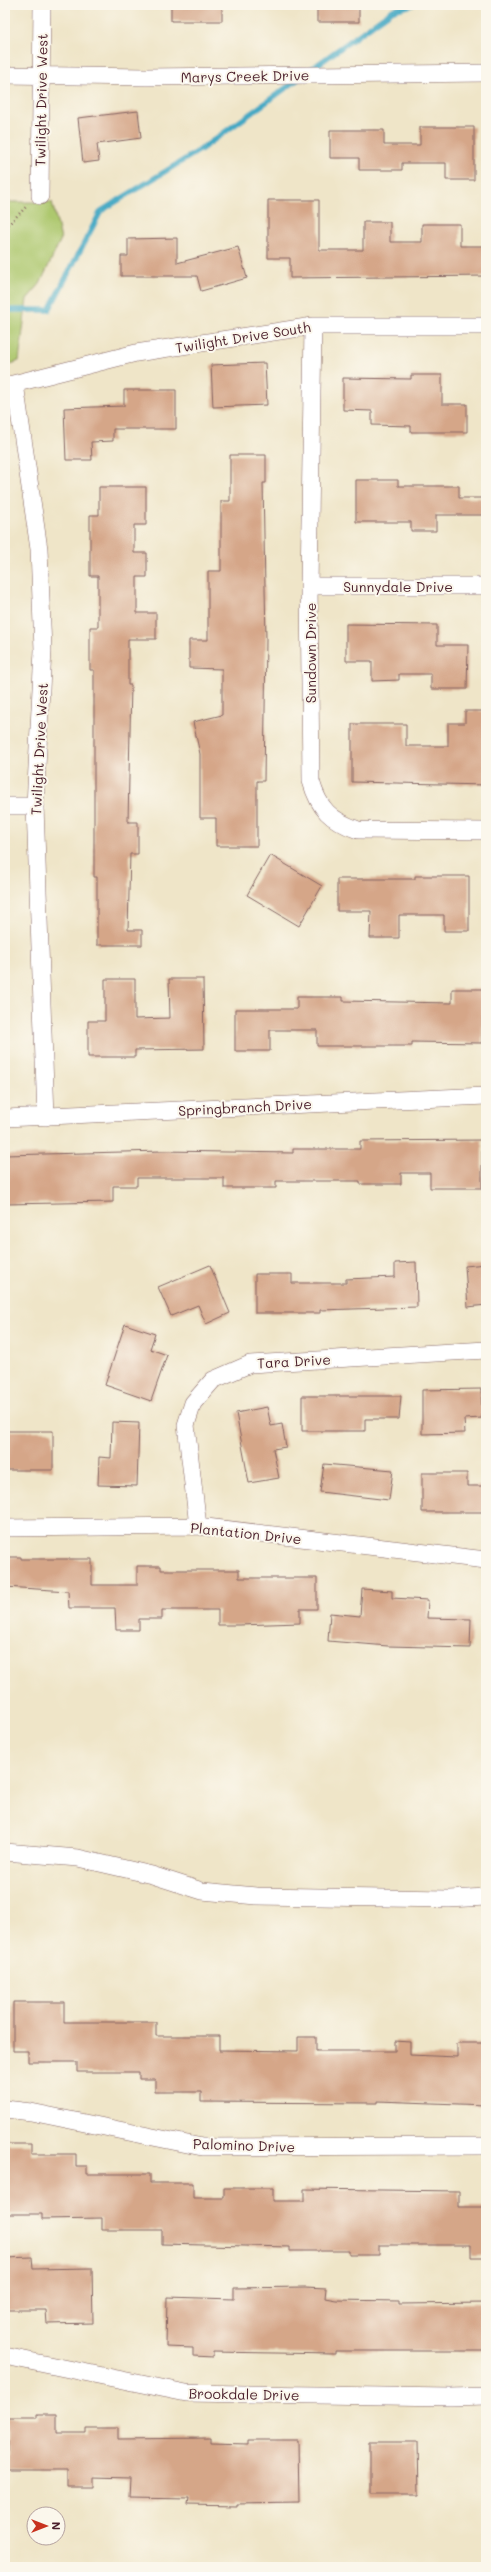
<svg xmlns="http://www.w3.org/2000/svg" width="491" height="2572" viewBox="0 0 491 2572" font-family="Mali,sans-serif">
<rect width="100%" height="100%" fill="#fbf7ec"/>
<filter id="ink" filterUnits="userSpaceOnUse"><feTurbulence type="fractalNoise" baseFrequency=".025" numOctaves="2"/><feDisplacementMap in="SourceGraphic" scale="8" xChannelSelector="R" yChannelSelector="G"/><feConvolveMatrix kernelMatrix="1 2 1 2 8 2 1 2 1" color-interpolation-filters="sRGB"/></filter>
<filter id="wash" filterUnits="userSpaceOnUse"><feTurbulence type="fractalNoise" baseFrequency=".012" numOctaves="4" result="noise"/><feDisplacementMap in="SourceGraphic" scale="16" xChannelSelector="R" yChannelSelector="G"/><feGaussianBlur stdDeviation="0.9" result="paint"/><feColorMatrix in="noise" values="0 0 0 0 0 0 0 0 0 0 0 0 0 0 0 0 0 1.4 0 .05"/><feComposite in="paint" operator="in"/></filter>
<g filter="url(#wash)">
<rect width="100%" height="100%" fill="#efe5c8"/>
<path fill="#adc86e" stroke="#7c744c" d="M 5,202 L 52,202 L 61,239 L 40,284 L 27,299 L 19,361 L 5,366 Z"/>
<g fill="none" stroke-linecap="round" stroke-linejoin="round">
<path stroke="#44a9c4" stroke-width="5.5" d="M 310,70 L 393,10 L 412,5
M 5,310 L 49,310 L 101,211 L 200,150 L 297,80"/>
</g>
<g id="blocks">
<path fill="#d5a688" d="M 171,5 L 222,5 L 222,21 L 171,21 Z
M 317,5 L 359,5 L 359,22 L 317,22 Z
M 138,111 L 141,138 L 97,144 L 99,161 L 83,163 L 78,118 Z
M 420,127 L 474,127 L 474,180 L 446,180 L 446,163 L 402,163 L 402,170 L 359,170 L 359,158 L 330,158 L 330,130 L 384,130 L 384,145 L 420,145 Z
M 268,200 L 319,200 L 319,250 L 363,250 L 363,222 L 390,222 L 390,242 L 422,242 L 422,224 L 460,224 L 460,246 L 486,246 L 486,276 L 290,278 L 290,258 L 268,258 Z
M 177,238 L 177,263 L 238,247 L 247,278 L 201,291 L 197,276 L 121,276 L 121,256 L 128,256 L 128,239 Z
M 265,363 L 267,405 L 213,407 L 211,365 Z
M 411,375 L 442,375 L 442,404 L 467,404 L 467,432 L 411,432 L 411,426 L 372,425 L 372,411 L 343,410 L 343,378 L 411,379 Z
M 124,390 L 176,390 L 176,429 L 113,429 L 113,441 L 91,442 L 92,460 L 66,460 L 64,408 L 124,406 Z
M 230,455 L 266,455 L 266,483 L 263,483 L 266,640 L 264,781 L 257,781 L 257,846 L 216,846 L 216,818 L 200,818 L 200,754 L 193,722 L 222,715 L 222,669 L 189,668 L 189,640 L 208,640 L 208,571 L 221,571 L 221,501 L 230,501 Z
M 356,480 L 398,480 L 398,486 L 459,486 L 459,498 L 486,498 L 486,515 L 436,515 L 436,531 L 411,531 L 411,522 L 356,522 Z
M 99,487 L 146,487 L 146,525 L 134,525 L 134,553 L 147,553 L 147,577 L 137,577 L 137,613 L 156,613 L 156,639 L 128,639 L 128,685 L 131,685 L 128,822 L 138,822 L 138,854 L 130,854 L 128,930 L 142,930 L 142,945 L 97,945 L 97,877 L 94,877 L 94,670 L 90,670 L 90,627 L 98,627 L 98,576 L 90,576 L 90,515 L 99,515 Z
M 346,624 L 437,625 L 437,645 L 468,645 L 467,689 L 431,689 L 431,674 L 399,674 L 399,680 L 372,681 L 372,661 L 346,661 Z
M 465,711 L 486,711 L 486,785 L 352,782 L 352,724 L 406,724 L 406,746 L 448,746 L 448,723 L 465,723 Z
M 270,855 L 322,886 L 299,926 L 247,895 Z
M 415,876 L 469,876 L 469,931 L 444,931 L 444,915 L 399,915 L 399,938 L 370,938 L 371,911 L 337,911 L 337,879 L 415,879 Z
M 105,979 L 135,979 L 135,1019 L 170,1018 L 169,979 L 203,979 L 204,1049 L 135,1050 L 135,1057 L 88,1057 L 88,1021 L 105,1021 Z
M 452,989 L 483,989 L 482,1043 L 412,1042 L 412,1046 L 317,1046 L 317,1030 L 270,1030 L 270,1051 L 235,1051 L 235,1009 L 297,1009 L 297,997 L 343,997 L 343,1001 L 452,1003 Z
M 482,1140 L 482,1188 L 430,1188 L 430,1173 L 401,1173 L 401,1184 L 360,1184 L 360,1181 L 276,1181 L 276,1188 L 224,1188 L 224,1178 L 137,1178 L 137,1186 L 113,1186 L 113,1202 L 5,1204 L 5,1155 L 162,1151 L 293,1153 L 293,1149 L 360,1149 L 360,1141 Z
M 416,1262 L 417,1307 L 320,1310 L 320,1313 L 255,1313 L 255,1274 L 292,1274 L 292,1283 L 346,1283 L 346,1279 L 395,1277 L 395,1263 Z
M 486,1264 L 486,1305 L 468,1307 L 465,1266 Z
M 210,1265 L 230,1313 L 206,1324 L 198,1305 L 171,1316 L 158,1287 Z
M 125,1324 L 155,1334 L 150,1349 L 167,1355 L 151,1401 L 105,1385 Z
M 481,1389 L 482,1418 L 464,1419 L 465,1433 L 422,1434 L 422,1390 Z
M 302,1396 L 401,1396 L 399,1419 L 365,1419 L 365,1431 L 302,1431 Z
M 267,1407 L 271,1426 L 282,1424 L 286,1447 L 273,1449 L 279,1478 L 249,1483 L 236,1413 Z
M 112,1422 L 139,1423 L 137,1486 L 98,1485 L 99,1457 L 111,1458 Z
M 5,1431 L 53,1431 L 53,1470 L 5,1470 Z
M 324,1464 L 393,1470 L 389,1500 L 320,1492 Z
M 422,1473 L 467,1473 L 467,1486 L 486,1486 L 486,1512 L 422,1512 Z
M 5,1557 L 21,1557 L 21,1559 L 92,1559 L 92,1585 L 137,1585 L 137,1566 L 161,1566 L 161,1570 L 239,1570 L 239,1578 L 317,1578 L 317,1609 L 300,1609 L 300,1623 L 239,1625 L 218,1625 L 218,1610 L 162,1610 L 162,1619 L 139,1619 L 139,1630 L 116,1630 L 115,1608 L 69,1608 L 68,1591 L 5,1587 Z
M 362,1589 L 392,1591 L 392,1598 L 428,1600 L 427,1618 L 471,1619 L 470,1648 L 388,1646 L 328,1641 L 330,1613 L 360,1616 Z
M 13,2002 L 64,2002 L 64,2022 L 156,2022 L 156,2036 L 219,2036 L 219,2050 L 298,2051 L 298,2037 L 316,2037 L 316,2051 L 395,2051 L 395,2041 L 410,2042 L 410,2055 L 457,2057 L 457,2043 L 486,2043 L 486,2105 L 378,2101 L 378,2103 L 201,2102 L 201,2092 L 155,2092 L 155,2079 L 139,2079 L 139,2072 L 77,2072 L 77,2062 L 28,2062 L 28,2051 L 13,2051 Z
M 5,2144 L 31,2144 L 31,2154 L 76,2154 L 76,2166 L 87,2166 L 87,2174 L 150,2174 L 150,2183 L 193,2183 L 193,2198 L 224,2198 L 224,2188 L 273,2188 L 273,2201 L 304,2201 L 304,2189 L 459,2191 L 459,2207 L 486,2207 L 486,2257 L 471,2257 L 471,2245 L 379,2245 L 379,2255 L 349,2255 L 349,2251 L 290,2251 L 290,2247 L 162,2244 L 162,2230 L 102,2230 L 102,2218 L 42,2219 L 42,2214 L 5,2214 Z
M 32,2257 L 33,2269 L 92,2268 L 93,2323 L 47,2324 L 46,2310 L 5,2310 L 5,2258 Z
M 305,2287 L 326,2288 L 325,2298 L 336,2300 L 399,2301 L 399,2304 L 486,2303 L 486,2351 L 335,2351 L 335,2354 L 213,2352 L 213,2357 L 193,2356 L 193,2348 L 166,2347 L 167,2297 L 234,2299 L 234,2288 Z
M 37,2414 L 57,2414 L 57,2433 L 86,2433 L 86,2428 L 118,2428 L 118,2439 L 211,2438 L 211,2443 L 247,2444 L 247,2440 L 298,2440 L 299,2503 L 237,2504 L 237,2506 L 188,2505 L 189,2499 L 129,2498 L 130,2478 L 93,2477 L 93,2487 L 67,2487 L 67,2470 L 7,2470 L 7,2418 L 37,2418 Z
M 370,2442 L 418,2442 L 419,2495 L 370,2495 Z"/>
</g>
</g>
<g filter="url(#ink)">
<use href="#blocks" fill-opacity="0" stroke="#846462" stroke-width="1"/>
<g fill="none" stroke-linecap="round" stroke-linejoin="round">
<defs>
<path id="street" d="M 5,75 L 146,77 L 486,73
M 40,196 L 42,5
M 313,326 L 309,586 L 311,781 C 319,809 330,820 358,830 L 486,831
M 15,384 L 39,549 L 43,650 L 35,806 L 46,1117
M 5,386 L 136,353 L 313,326 L 486,326
M 309,586 L 486,586
M 5,806 L 35,806
M 5,1118 L 486,1096
M 198,1526 L 186,1425 L 193,1403 L 213,1380 L 250,1364 L 486,1350
M 5,1528 L 198,1526 L 486,1560
M 5,1852 L 78,1858 L 152,1875 L 202,1891 L 256,1896 L 449,1899 L 486,1897
M 5,2109 L 31,2112 L 202,2147 L 486,2146
M 5,2356 L 186,2393 L 451,2397 L 486,2396"/>
</defs>
<use href="#street" stroke="#846462" stroke-width="18"/>
<path stroke="#846462" stroke-width="2.5" stroke-dasharray="1 3" stroke-linecap="butt" d="M 5,228 L 26,207"/>
<use href="#street" stroke="#fff" stroke-width="17"/>
</g>
</g>
<g text-anchor="middle" dominant-baseline="central" stroke-width="4" stroke-linejoin="round" paint-order="stroke">
<g font-size="14" fill="#4a1f2b" stroke="#fbf7ec">
<text transform="translate(245 76) rotate(-1)">Marys Creek Drive</text>
<text transform="translate(41 100) rotate(-89)">Twilight Drive West</text>
<text transform="translate(243 337) rotate(-9)">Twilight Drive South</text>
<text x="398" y="586">Sunnydale Drive</text>
<text transform="translate(310 653) rotate(-90)">Sundown Drive</text>
<text transform="translate(39 749) rotate(-87)">Twilight Drive West</text>
<text transform="translate(245 1107) rotate(-3)">Springbranch Drive</text>
<text transform="translate(294 1361) rotate(-3)">Tara Drive</text>
<text transform="translate(246 1533) rotate(6)">Plantation Drive</text>
<text transform="translate(244 2145) rotate(2)">Palomino Drive</text>
<text transform="translate(244 2394) rotate(1)">Brookdale Drive</text>
</g>
</g>
<rect width="491" height="2572" fill="none" stroke="#fbf7ec" stroke-width="20"/>
<g transform="translate(46 2526) rotate(90)"><circle r="19" fill="#fbf7ec" stroke="#b4a19f"/>
<path d="M0-3L7 15L0 10L-7 15Z" fill="#c8321e"/>
<text y="-6" font-size="11" font-weight="bold" text-anchor="middle" fill="#4a1f2b">N</text>
</g>
</svg>
